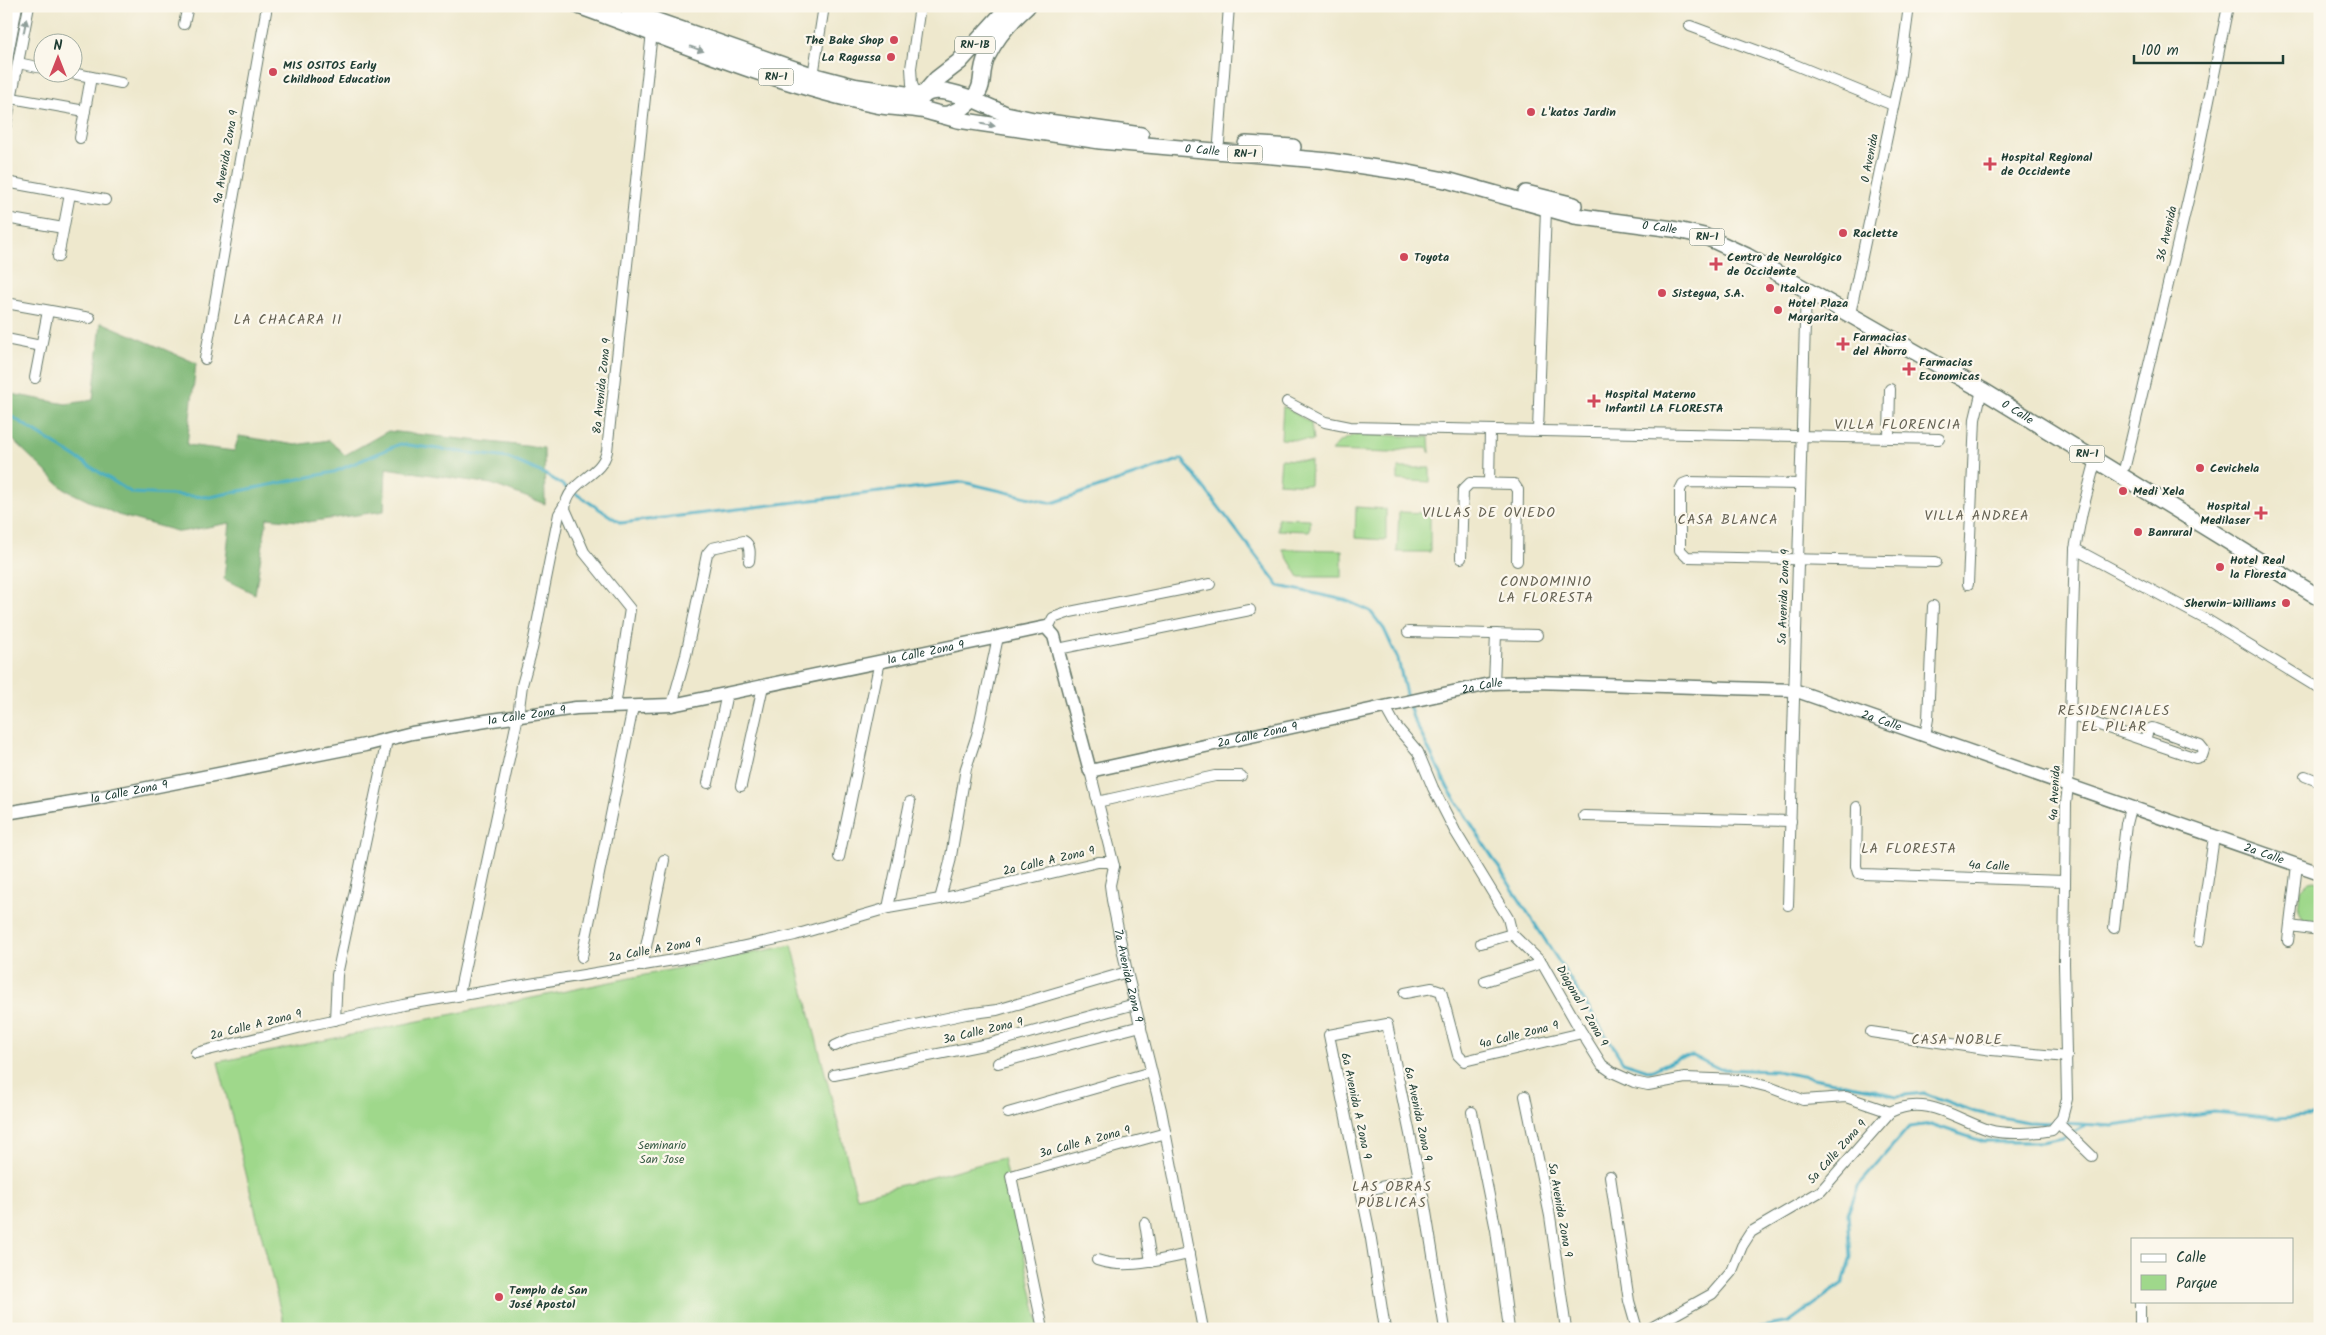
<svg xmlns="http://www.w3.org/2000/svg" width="2326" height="1335" viewBox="0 0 2326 1335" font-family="Kalam,sans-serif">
<rect width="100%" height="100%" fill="#fbf7ec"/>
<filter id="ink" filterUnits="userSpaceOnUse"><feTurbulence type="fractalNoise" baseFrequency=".02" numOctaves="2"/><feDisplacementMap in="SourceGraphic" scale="10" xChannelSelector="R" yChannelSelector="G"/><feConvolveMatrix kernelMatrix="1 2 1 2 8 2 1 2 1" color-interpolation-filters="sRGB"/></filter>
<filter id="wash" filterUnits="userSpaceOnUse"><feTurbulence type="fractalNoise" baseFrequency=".0096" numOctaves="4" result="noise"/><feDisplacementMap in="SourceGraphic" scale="20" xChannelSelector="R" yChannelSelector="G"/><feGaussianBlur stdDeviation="1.12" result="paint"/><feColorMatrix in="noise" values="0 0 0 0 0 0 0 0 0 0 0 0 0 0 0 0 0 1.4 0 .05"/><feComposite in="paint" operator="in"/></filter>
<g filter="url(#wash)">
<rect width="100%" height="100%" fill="#eee8cd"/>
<path fill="#9fd88b" stroke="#5f8a60" d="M 1283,406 L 1311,423 L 1313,441 L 1281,439 Z
M 1357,434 L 1429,437 L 1430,453 L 1427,448 C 1413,448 1401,449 1390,453 L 1331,451 L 1339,442 Z
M 1281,459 L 1311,461 L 1310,485 L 1279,483 Z
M 1398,468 L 1430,468 L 1430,482 L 1398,480 Z
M 1356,507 L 1386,509 L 1386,540 L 1355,538 Z
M 1399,512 L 1430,513 L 1430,552 L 1397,552 Z
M 1278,518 L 1310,519 L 1310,531 L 1278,530 Z
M 1282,549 L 1342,550 L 1342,577 L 1299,577 Z
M 2314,880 L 2320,882 L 2320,926 L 2303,922 L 2298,910 L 2300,890 L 2309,881 Z
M 792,945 L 857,1197 L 1003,1158 L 1040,1329 L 285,1329 L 218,1062 Z"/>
<path fill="#7fb877" stroke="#4f7a56" d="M 101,322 L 196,363 L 187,445 L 234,451 L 239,436 L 296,445 L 329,440 L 345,455 L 388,431 L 544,448 L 545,504 L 491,484 L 386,468 L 384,511 L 308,522 L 267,518 L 255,594 L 224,579 L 230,523 L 180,532 L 118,515 L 64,489 L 13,440 L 6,451 L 6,393 L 66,404 L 93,400 Z"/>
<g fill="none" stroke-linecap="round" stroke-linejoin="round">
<path stroke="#45adc4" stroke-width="3" d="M 6,413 L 132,493 L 210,497 L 334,472 L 400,444 L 508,458 L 547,475 L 621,523 L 963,482 L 1052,503 L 1182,459 L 1279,586 L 1345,600 L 1370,611 L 1384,629 L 1398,659 L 1407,699
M 1409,705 L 1413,718 L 1448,788 L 1623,1062 L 1651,1071 L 1679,1057 L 1693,1056 L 1720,1069 L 1776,1071 L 1871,1089 L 1896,1096 L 1924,1093 L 1975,1112 L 2027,1122 L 2055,1123
M 2063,1123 L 2113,1126 L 2213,1112 L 2278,1118 L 2320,1115
M 1752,1329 L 1789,1322 L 1843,1283 L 1851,1257 L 1848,1213 L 1859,1184 L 1909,1127 L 1931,1124 L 1984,1142 L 2041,1142 L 2063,1138 L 2086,1125"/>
</g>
</g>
<g filter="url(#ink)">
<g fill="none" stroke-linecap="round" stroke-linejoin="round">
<defs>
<g id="minor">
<path d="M 920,6 L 911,68 L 912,84 L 914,89 L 922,94"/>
<path d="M 620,8 L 620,6"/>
<path d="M 184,24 L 188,6"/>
<path d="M 1690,26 L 1793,64 L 1893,105"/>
<path d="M 18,63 L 42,68"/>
<path d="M 6,64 L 17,6"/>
<path d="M 67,72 L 121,83"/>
<path d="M 813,76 L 824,6"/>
<path d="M 6,97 L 85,111"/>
<path d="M 6,125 L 29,6"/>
<path d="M 80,138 L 91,77"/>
<path d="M 1219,142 L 1229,6"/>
<path d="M 6,182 L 105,200"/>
<path d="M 6,218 L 63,228"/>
<path d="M 58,257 L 70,194"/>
<path d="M 6,303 L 90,318"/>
<path d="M 1850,314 L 1900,74 L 1909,6"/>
<path d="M 6,339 L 41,346"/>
<path d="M 205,359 L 267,6"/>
<path d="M 35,378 L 48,311"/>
<path d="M 1287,402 L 1325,422 L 1350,427 L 1939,439"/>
<path d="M 1538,430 L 1546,209"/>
<path d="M 1889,438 L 1890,389"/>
<path d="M 2125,466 L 2192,183 L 2228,6"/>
<path d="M 1489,483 L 1490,430"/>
<path d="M 1800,484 L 1688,482 L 1683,484 L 1680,490 L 1680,550 L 1687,557 L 1936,562"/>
<path d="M 2075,549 L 2209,621 L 2320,689"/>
<path d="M 1461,558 L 1463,490 L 1470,483 L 1514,484 L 1518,490 L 1517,561"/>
<path d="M 1968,584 L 1975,419 L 1982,390"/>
<path d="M 1048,628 L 1053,618 L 1070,612 L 1210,584"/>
<path d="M 1408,632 L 1537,635"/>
<path d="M 1058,649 L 1250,610"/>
<path d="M 1494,683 L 1496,634"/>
<path d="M 672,705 L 686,655 L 707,554 L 712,548 L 744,541 C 751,545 750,554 749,561"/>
<path d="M 615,707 L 630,609 L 584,552 L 565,509 C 567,480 602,477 607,451 L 652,32"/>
<path d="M 1385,707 L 1395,725 L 1418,752 L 1433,788 L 1455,831 L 1508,918 L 1512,934 L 1542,963 L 1582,1033 L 1602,1065 L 1612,1072 L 1634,1082 L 1648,1085 L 1685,1078 L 1741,1080 L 1769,1087 L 1803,1100 L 1846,1097 L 1890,1112"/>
<path d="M 2070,715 L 2196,758 L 2202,756 L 2204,750 L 2200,745 L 2152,728 L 2148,730 L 2145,740"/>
<path d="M 1925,736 L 1928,719 L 1933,606"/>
<path id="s1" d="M 1090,771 L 1114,866 L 1110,885 L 1112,900 L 1127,972 L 1161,1110 L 1203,1329"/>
<path d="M 2305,776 L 2320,782"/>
<path d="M 708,783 L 727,693"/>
<path d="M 741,786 L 763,686"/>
<path d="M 1097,802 L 1215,776 L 1241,776"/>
<path d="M 1857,807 L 1856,866 L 1858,873 L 1862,874 L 2065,881"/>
<path d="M 1584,816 L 1791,821"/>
<path d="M 839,857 L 880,661"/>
<path d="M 940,899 L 950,862 L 966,768 L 977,735 L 998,637"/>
<path d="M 1788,905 L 1806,289"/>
<path d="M 888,908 L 910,802"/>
<path d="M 2290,926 L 2320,930"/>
<path d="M 2114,928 L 2126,824 L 2130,808"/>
<path d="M 2199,941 L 2214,837"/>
<path d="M 2288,941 L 2297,865"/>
<path d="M 1481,943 L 1512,934"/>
<path d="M 582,957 L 633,707"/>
<path d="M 642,966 L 664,860"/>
<path d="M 1485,981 L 1542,963"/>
<path d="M 1405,993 L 1432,988 L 1441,991 L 1458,1055 L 1464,1061 L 1582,1033"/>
<path d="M 459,994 L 518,716 L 522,685 L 532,649 L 559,514 L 565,504"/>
<path d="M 335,1020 L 337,975 L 387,740"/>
<path d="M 1871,1032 L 1992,1050 L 2067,1057"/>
<path d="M 835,1046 L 850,1039 L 966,1014 L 997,1010 L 1127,972"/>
<path d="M 196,1053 L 310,1025 L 403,1005 L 704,955 L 795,935 L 888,908 L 940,899 L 1098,862 L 1109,862 L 1114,866"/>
<path d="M 998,1063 L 1141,1026"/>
<path d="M 834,1075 L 988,1044 L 1135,1004"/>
<path d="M 1525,1096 L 1550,1216 L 1566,1329"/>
<path d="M 1472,1112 L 1496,1230 L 1509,1329"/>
<path d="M 1008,1113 L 1151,1072"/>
<path d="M 2058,1123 L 2092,1156"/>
<path d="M 1610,1176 L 1629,1301 L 1637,1329"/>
<path d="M 1361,1191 L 1420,1179"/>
<path d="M 1145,1223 L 1151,1262"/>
<path d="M 1097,1260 C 1128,1270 1158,1260 1189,1254"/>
<path d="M 2140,1301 L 2140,1329"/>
<path d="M 1043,1329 L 1011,1176 L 1166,1133"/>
<path d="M 1385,1329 L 1371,1239 L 1329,1035 L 1387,1024 L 1425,1206 L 1445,1329"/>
<path d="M 1649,1329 L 1712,1294 L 1732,1271 L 1742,1246 L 1751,1232 L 1821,1191 L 1890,1112 C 1927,1094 1955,1119 1989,1130 C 2004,1135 2037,1133 2052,1130 L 2062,1118 L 2067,1099 L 2064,964 L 2066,803 L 2068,786 L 2075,549 L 2082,512 L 2096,459"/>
</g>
<g id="tertiary">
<path id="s2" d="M 6,813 L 102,797 L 365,745 L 412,733 L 492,720 L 576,708 L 672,705 L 1046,627 L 1054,636 L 1090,771 L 1494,683 L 1535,682 L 1794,690 L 2320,873"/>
</g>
<g id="primary">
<path d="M 972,99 L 1006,114 L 1034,120 L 1141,135"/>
<path id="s3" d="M 940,115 L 958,120 L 1100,141 L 1329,161 L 1404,172 L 1450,181 L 1575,216 L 1673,229 L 1704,236 L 1747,256 L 1982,390 L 2320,598"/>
<path d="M 1246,144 L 1293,147"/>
<path d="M 1526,193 L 1574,205"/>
</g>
<path id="trunk" d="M 580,6 C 678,41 775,84 878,105 C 893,108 908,107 923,110 C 939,113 944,120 962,108 C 991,86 976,81 987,56 C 996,37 1011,20 1027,6
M 630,12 L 813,76 L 855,87 L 922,97
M 925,93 L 937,79 L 959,62 L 1010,6
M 922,97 C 933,84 958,95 972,99"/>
</defs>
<use href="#minor" stroke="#67796a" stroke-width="12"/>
<use href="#tertiary" stroke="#67796a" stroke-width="15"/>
<use href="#primary" stroke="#67796a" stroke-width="18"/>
<use href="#trunk" stroke="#67796a" stroke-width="19"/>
<use href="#minor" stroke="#fff" stroke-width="10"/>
<use href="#tertiary" stroke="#fff" stroke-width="12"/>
<use href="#primary" stroke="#fff" stroke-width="15"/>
<use href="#trunk" stroke="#fff" stroke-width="16"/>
</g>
<defs><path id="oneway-solid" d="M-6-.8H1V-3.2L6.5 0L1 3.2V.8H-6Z" transform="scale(1.25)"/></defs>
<g fill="#8f9e9a">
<use href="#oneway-solid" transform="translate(25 26) rotate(-79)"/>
<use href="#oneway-solid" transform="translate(697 49) rotate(20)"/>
<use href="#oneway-solid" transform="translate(988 125) rotate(9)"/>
</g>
</g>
<g fill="#d1495b" stroke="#fbf7ec" stroke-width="2">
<circle cx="894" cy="40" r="5"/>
<circle cx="891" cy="57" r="5"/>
<circle cx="273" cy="72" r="5"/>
<circle cx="1531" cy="112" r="5"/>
<path d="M1987.5 156.5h5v5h5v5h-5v5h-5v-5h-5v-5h5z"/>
<circle cx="1843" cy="233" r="5"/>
<circle cx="1404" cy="257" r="5"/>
<path d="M1713.5 256.5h5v5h5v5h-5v5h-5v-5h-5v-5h5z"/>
<circle cx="1770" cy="288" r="5"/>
<circle cx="1662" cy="293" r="5"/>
<circle cx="1778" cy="310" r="5"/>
<path d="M1840.5 336.5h5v5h5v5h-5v5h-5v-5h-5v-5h5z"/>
<path d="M1906.5 361.5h5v5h5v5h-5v5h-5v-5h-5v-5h5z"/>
<path d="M1591.5 393.5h5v5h5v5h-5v5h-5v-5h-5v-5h5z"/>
<circle cx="2200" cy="468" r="5"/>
<circle cx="2123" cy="491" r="5"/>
<path d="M2258.5 505.5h5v5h5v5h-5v5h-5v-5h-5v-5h5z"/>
<circle cx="2138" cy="532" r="5"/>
<circle cx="2220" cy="567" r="5"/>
<circle cx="2286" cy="603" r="5"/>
<circle cx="499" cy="1297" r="5"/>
</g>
<g text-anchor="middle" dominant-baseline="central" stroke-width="4.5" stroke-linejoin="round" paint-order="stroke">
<g fill="#fbf7ec" stroke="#61756b" stroke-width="1">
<rect x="955" y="36.5" width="40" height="17" rx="4"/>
<rect x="758.5" y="68.5" width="35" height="17" rx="4"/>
<rect x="1227.5" y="145.5" width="35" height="17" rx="4"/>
<rect x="1689.5" y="228.5" width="35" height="17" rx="4"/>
<rect x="2069.5" y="445.5" width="35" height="17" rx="4"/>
</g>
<g font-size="11" font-weight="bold" fill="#1f3d34">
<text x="975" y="45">RN-1B</text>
<text x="776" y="77">RN-1</text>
<text x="1245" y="154">RN-1</text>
<text x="1707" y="237">RN-1</text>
<text x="2087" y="454">RN-1</text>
</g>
<g font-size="12" font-weight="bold" fill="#1f3d34" stroke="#fbf7ec" text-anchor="start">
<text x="884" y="40" text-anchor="end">The Bake Shop</text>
<text x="881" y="57" text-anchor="end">La Ragussa</text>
<text x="283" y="65">MIS OSITOS Early<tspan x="283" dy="14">Childhood Education</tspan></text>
<text x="1541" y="112">L'katos Jardin</text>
<text x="2001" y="157">Hospital Regional<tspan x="2001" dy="14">de Occidente</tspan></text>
<text x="1853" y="233">Raclette</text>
<text x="1414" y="257">Toyota</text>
<text x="1727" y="257">Centro de Neurológico<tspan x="1727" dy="14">de Occidente</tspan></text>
<text x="1780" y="288">Italco</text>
<text x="1672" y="293">Sistegua, S.A.</text>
<text x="1788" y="303">Hotel Plaza<tspan x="1788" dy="14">Margarita</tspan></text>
<text x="1853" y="337">Farmacias<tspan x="1853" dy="14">del Ahorro</tspan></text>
<text x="1919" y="362">Farmacias<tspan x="1919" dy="14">Economicas</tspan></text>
<text x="1605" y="394">Hospital Materno<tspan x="1605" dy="14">Infantil LA FLORESTA</tspan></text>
<text x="2210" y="468">Cevichela</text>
<text x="2133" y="491">Medi Xela</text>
<text x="2250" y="506" text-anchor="end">Hospital<tspan x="2250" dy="14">Medilaser</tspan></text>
<text x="2148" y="532">Banrural</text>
<text x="2230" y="560">Hotel Real<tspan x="2230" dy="14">la Floresta</tspan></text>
<text x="2276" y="603" text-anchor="end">Sherwin-Williams</text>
<text x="509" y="1290">Templo de San<tspan x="509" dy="14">José Apostol</tspan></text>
</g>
<g font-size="12" fill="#1f3d34" stroke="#fbf7ec">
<text stroke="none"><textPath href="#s3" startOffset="265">0 Calle</textPath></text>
<text transform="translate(226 157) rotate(-80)">9a Avenida Zona 9</text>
<text transform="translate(1870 158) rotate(-79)">0 Avenida</text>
<text stroke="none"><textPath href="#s3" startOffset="730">0 Calle</textPath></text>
<text transform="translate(2167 234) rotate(-77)">36 Avenida</text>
<text transform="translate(602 386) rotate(-84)">8a Avenida Zona 9</text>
<text stroke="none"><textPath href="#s3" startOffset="1135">0 Calle</textPath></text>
<text transform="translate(1784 597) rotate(-88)">5a Avenida Zona 9</text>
<text stroke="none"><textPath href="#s2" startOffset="935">1a Calle Zona 9</textPath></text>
<text stroke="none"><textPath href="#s2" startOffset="1611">2a Calle</textPath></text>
<text stroke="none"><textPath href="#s2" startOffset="530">1a Calle Zona 9</textPath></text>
<text stroke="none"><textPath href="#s2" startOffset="2016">2a Calle</textPath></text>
<text stroke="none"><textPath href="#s2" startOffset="1381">2a Calle Zona 9</textPath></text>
<text stroke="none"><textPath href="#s2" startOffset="125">1a Calle Zona 9</textPath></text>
<text transform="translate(2055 793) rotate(-87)">4a Avenida</text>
<text stroke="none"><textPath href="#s2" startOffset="2421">2a Calle</textPath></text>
<text transform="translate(1049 861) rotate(-13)">2a Calle A Zona 9</text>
<text transform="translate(1989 866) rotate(2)">4a Calle</text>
<text transform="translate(655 950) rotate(-10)">2a Calle A Zona 9</text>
<text stroke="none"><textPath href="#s1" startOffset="210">7a Avenida Zona 9</textPath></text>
<text transform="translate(1582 1006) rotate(60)">Diagonal 1 Zona 9</text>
<text transform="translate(256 1025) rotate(-14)">2a Calle A Zona 9</text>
<text transform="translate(983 1031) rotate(-13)">3a Calle Zona 9</text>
<text transform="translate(1519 1035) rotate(-14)">4a Calle Zona 9</text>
<text transform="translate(1356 1106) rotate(78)">6a Avenida A Zona 9</text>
<text transform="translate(1418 1114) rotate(78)">6a Avenida Zona 9</text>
<text transform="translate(1085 1142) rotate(-15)">3a Calle A Zona 9</text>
<text transform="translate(1837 1152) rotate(-48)">5a Calle Zona 9</text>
<text transform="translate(1560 1210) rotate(80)">5a Avenida Zona 9</text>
</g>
<g font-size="12" fill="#395c45" stroke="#fbf7ec">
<text x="662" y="1145">Seminario<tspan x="662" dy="14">San Jose</tspan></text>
</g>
<g font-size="14" letter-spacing="1" fill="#666354" stroke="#fbf7ec">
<text x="288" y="320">LA CHACARA II</text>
<text x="1898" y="425">VILLA FLORENCIA</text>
<text x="1489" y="513">VILLAS DE OVIEDO</text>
<text x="1977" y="516">VILLA ANDREA</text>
<text x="1728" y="520">CASA BLANCA</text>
<text x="1546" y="582">CONDOMINIO<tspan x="1546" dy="16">LA FLORESTA</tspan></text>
<text x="2114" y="711">RESIDENCIALES<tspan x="2114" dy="16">EL PILAR</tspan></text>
<text x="1909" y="849">LA FLORESTA</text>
<text x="1957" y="1040">CASA NOBLE</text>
<text x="1392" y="1187">LAS OBRAS<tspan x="1392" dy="16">PÚBLICAS</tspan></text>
</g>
</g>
<rect width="2326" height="1335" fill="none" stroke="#fbf7ec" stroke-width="25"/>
<rect x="2131" y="1238" width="162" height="65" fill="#fbf7ec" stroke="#a3ada2"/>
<rect x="2141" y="1254" width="25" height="8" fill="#ffffff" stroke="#a3ada2"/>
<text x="2176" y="1262" font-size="15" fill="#1f3d34">Calle</text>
<rect x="2141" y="1275" width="25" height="15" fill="#9fd88b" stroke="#a3ada2"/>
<text x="2176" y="1288" font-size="15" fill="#1f3d34">Parque</text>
<g transform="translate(58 58)"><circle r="24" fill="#fbf7ec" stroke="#a3ada2"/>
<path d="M0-4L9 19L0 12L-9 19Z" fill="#d1495b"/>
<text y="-8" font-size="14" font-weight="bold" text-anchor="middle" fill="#1f3d34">N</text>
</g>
<path d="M2134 55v8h149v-8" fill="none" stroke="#1f3d34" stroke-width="2.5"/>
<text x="2141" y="55" font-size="15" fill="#1f3d34" stroke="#fbf7ec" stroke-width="4" paint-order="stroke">100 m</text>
</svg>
